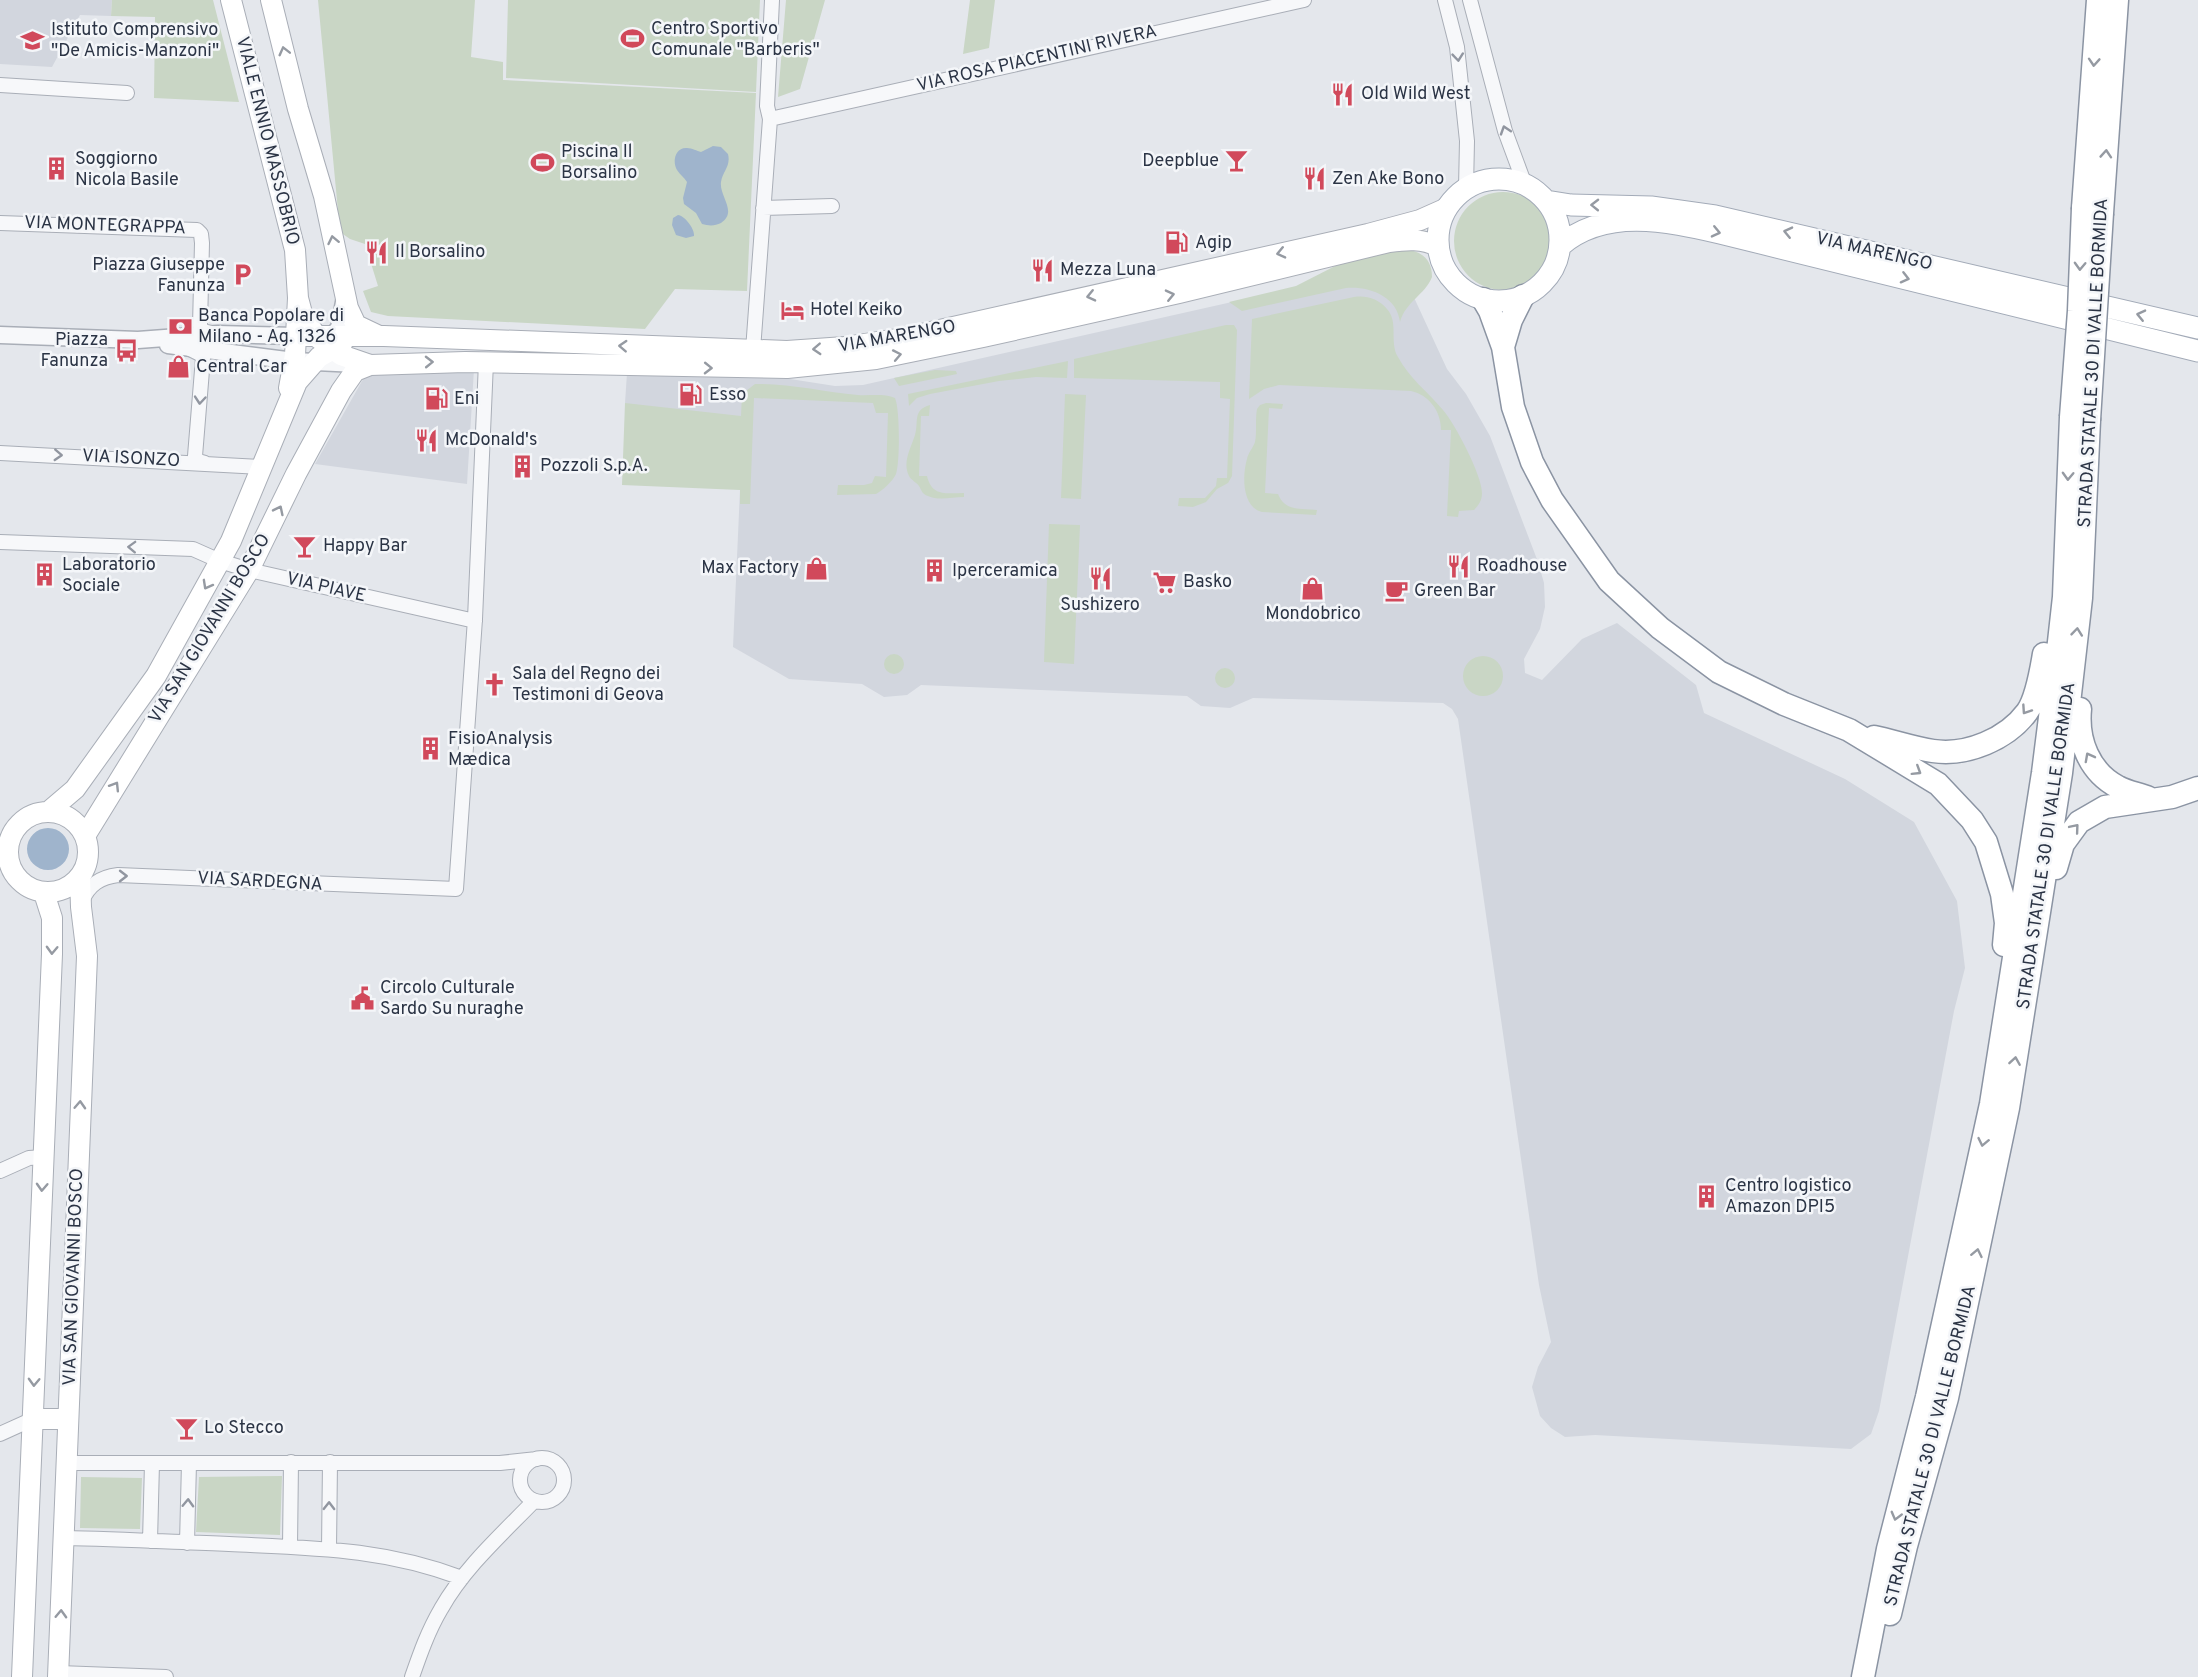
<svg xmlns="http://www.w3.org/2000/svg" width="2198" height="1677" viewBox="0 0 2198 1677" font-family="Overpass,sans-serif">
<rect width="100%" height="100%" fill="#e4e7ec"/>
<path fill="#d2d6de" d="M 0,0 L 112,0 L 111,16 L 80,15 L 52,67 L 0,64 Z
M 1393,252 L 1447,369 L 1466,394 L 1490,436 L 1538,562 L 1544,583 L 1545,607 L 1540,629 L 1524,659 L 1525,673 L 1542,680 L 1582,639 L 1617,623 L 1696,685 L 1704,713 L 1845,779 L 1914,822 L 1957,901 L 1965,968 L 1954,1011 L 1879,1411 L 1871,1434 L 1851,1449 L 1595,1435 L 1565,1437 L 1551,1428 L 1540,1416 L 1532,1387 L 1538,1367 L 1551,1342 L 1539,1285 L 1458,719 L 1452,709 L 1443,703 L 1253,698 L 1230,708 L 1201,706 L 1187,696 L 921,685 L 907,695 L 884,697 L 862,684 L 789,679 L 733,647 L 740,490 L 625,403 L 627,373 L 790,379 L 835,386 L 863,385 L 1294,288 Z
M 474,369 L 467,484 L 315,464 L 366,374 Z"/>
<path fill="#c9d6c5" d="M 112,0 L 213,0 L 239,102 L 154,98 L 155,17 L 111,16 Z
M 318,0 L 475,0 L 471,57 L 503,62 L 503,80 L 756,93 L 747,291 L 675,289 L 645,329 L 388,316 L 371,312 L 363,291 L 378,286 L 365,244 L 350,239 L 340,232 Z
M 508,0 L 760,0 L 756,92 L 506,78 Z
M 786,0 L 825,0 L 800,89 L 778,97 Z
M 970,0 L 995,0 L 989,48 L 963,54 Z
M1454 241a49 49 0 1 1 98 0a49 49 0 1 1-98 0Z
M 1401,249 C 1419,250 1432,257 1432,277 C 1425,295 1406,301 1400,322 C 1397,296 1369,286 1346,288 L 1242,311 L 1229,302 L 1296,286 L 1341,263 Z
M 1354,297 C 1366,295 1379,299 1387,309 C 1399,322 1389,342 1398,357 C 1409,378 1428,392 1443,410 C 1455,424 1482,475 1482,493 C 1482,500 1479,505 1474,510 L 1459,511 L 1458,517 L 1447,516 L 1451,430 L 1441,430 C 1441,411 1429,395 1411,391 L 1279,385 L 1264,389 L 1249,399 L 1252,319 Z
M 1226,325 L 1234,325 L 1237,330 L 1232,476 L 1228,483 L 1217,489 L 1206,502 L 1193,507 L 1178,506 L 1179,498 L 1205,498 L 1216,486 L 1217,478 L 1227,478 L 1230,399 L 1220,398 L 1220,382 L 1074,378 L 1074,359 Z
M 1068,361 L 1067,378 L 1036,377 L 999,381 L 930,394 L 917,398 L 909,406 L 908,394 Z
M 935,370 L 956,371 L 957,374 L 899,386 L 894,378 Z
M 755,384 C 789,383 824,392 858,395 C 869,396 884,393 895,398 C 900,409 900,462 896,474 C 893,481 882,491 876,494 L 837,495 L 838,485 L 864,485 L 872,483 L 875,476 L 886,477 L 888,413 L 876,413 L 873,403 L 754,398 L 750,504 L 740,504 L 740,490 L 622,485 L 625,403 L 741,416 L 742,394 Z
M 1065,394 L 1086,395 L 1081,499 L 1061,498 Z
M 1266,403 L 1283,404 L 1282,409 L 1269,408 L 1265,493 L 1278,494 C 1285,512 1301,508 1317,510 L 1316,515 L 1262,512 C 1242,507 1242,476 1247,459 C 1248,453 1253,448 1255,442 C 1257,432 1255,420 1257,409 L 1260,405 Z
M 930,405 L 929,416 L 921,416 L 919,476 L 927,476 C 932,497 946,493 964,493 L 964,497 C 952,497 939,501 928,496 C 922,494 922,491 919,486 C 916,482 911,480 909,476 C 902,462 911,448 915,435 C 919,422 912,410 930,405 Z
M 1049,524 L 1080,525 L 1074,664 L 1044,662 Z
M884 664a10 10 0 1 1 20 0a10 10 0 1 1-20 0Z
M1463 676a20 20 0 1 1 40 0a20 20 0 1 1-40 0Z
M1215 678a10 10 0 1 1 20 0a10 10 0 1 1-20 0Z
M 282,1476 L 280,1535 L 196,1532 L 199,1477 Z
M 81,1477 L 142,1478 L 140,1529 L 80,1528 Z"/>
<path fill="#9fb4cc" d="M 713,146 L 721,147 L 728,154 C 731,166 723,171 721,182 C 719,196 738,212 721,223 C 715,226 709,226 702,224 L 696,213 L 684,204 L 683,198 L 687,182 C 684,177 680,175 677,170 C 672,162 675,147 687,148 C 692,148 697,151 701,152 Z
M 678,215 C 685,216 695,229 694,236 L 686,238 L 676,235 L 672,225 L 673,218 Z
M27 849a21 21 0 1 1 42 0a21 21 0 1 1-42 0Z"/>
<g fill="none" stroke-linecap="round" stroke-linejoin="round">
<defs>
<path id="minor" d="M 1445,0 L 1457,47 L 1467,141 L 1466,188
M 1470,0 L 1505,131 L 1525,185
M 0,85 L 127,93
M 770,119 L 1304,0
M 763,208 L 832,206
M 0,223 L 197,230 L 201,234 L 202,243 L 200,326 L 203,331 L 216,334
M 190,349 L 200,354 L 203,358 L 195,456 L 198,461 L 205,463
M 753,350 L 770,119 L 767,106 L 772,0
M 0,453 L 262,467
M 0,542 L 193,549 L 220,561 L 249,570 L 475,621
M 82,901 C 89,884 101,877 118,875 L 456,889 L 475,619 L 486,362
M 0,1171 L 29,1158 L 44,1157
M 0,1434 L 33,1419
M520 1480a22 22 0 1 1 44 0a22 22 0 1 1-44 0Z
M 67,1463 L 500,1463 L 537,1459
M 64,1538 C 119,1539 174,1542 229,1544 C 312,1548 383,1548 462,1578
M 150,1541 L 152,1463
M 187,1543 L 189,1463
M 290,1547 L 291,1462
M 329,1549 L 330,1462
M 59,1673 L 166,1677
M 412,1677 C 420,1654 428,1631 441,1609 C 464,1568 501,1535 534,1501"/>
<path id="tertiary" d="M 0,335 L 138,340 L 218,334 L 296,336
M 325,344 L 339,328 L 345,297
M 168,345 L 294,361 L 357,364"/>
<path id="secondary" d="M 231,0 L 295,250 L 298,298 L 295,355 L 289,388
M 271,0 L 298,109 L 324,196 L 348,308 L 356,325 L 377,335
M 298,298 L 303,317 L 318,338 L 341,355 L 370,365 L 465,362 L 787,368 L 876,359 L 983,337 L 1179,293 L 1389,242 C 1405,240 1424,238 1438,247
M 296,336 L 384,336 L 787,351 L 845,347 L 904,338 L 1368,234 L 1420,220 L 1447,208
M8 852a40 40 0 1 1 80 0a40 40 0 1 1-80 0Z
M 48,812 L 75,789 L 156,676 L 231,541 L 297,382 L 319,357 L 342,344
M 85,836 L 249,570 L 296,474 L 341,391 L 355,371 L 370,365
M 33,1419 L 68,1419
M 22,1677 L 52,954 L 52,918 L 44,893
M 58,1677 L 87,956 L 81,907 L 80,877"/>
<path id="primary" d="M1438 240a61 61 0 1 1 122 0a61 61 0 1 1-122 0Z
M 1546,201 L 1571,205 L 1651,207 L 1715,216 L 2198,328
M 1560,246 C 1605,207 1667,221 1720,233 L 2198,351"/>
<path id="trunk" d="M 2083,208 L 2098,0
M 2102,213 L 2117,0
M 1483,299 L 1490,311 L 1503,347 L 1513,407 L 1532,462 L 1552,500 L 1609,581 L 1660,628 L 1719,672 L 1784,704 L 1849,730 L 1938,784 L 1972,820 L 1986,842 L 2002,894 L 2006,923 L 2004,945
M 1503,347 L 1511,320 L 1523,296
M 2080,709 C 2077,740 2089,772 2118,787 C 2127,792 2139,794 2149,798
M 1874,737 C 1893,741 1913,748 1933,751 C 1967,756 2007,739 2027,712 C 2037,698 2041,671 2044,654
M 2056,868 L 2063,844 L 2079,822 L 2105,807 L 2172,797 L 2198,788
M 1890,1614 L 1906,1546 L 1947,1398 L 2008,1108 L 2061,773 L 2081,598 L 2089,420
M 1863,1677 L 1888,1549 L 1927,1397 L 1991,1104 L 2043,773 L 2055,678 L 2064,597 L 2071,417"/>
</defs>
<use href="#minor" stroke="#a9aeb7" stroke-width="16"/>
<use href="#tertiary" stroke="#a9aeb7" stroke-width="19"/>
<use href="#secondary" stroke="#a9aeb7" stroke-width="22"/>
<use href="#primary" stroke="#a3abb8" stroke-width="23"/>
<use href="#trunk" stroke="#8b94a3" stroke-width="25"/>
<use href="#minor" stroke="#f7f8fa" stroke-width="14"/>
<use href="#tertiary" stroke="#f7f8fa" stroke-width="16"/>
<use href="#secondary" stroke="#fff" stroke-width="20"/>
<use href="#primary" stroke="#fff" stroke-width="21"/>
<use href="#trunk" stroke="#fff" stroke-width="22"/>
<defs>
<path id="trunk-bridge" d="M 2071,417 L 2079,311 L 2083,208
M 2089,420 L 2102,213"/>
</defs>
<use href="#trunk-bridge" stroke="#8b94a3" stroke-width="25" stroke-linecap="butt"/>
<use href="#trunk-bridge" stroke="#fff" stroke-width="22"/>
</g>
<defs><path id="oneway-chevron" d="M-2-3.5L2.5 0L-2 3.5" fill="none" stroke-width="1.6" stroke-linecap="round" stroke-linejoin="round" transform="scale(1.5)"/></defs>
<g stroke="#959aa2">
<use href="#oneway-chevron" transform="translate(284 51) rotate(-104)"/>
<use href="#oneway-chevron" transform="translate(2094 62) rotate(94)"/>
<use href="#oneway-chevron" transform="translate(2106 154) rotate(-86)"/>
<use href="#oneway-chevron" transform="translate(1595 205) rotate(-179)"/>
<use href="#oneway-chevron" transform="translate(1716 232) rotate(13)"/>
<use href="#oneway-chevron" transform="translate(1788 232) rotate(-167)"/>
<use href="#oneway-chevron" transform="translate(333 240) rotate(-102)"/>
<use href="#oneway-chevron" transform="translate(1281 253) rotate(167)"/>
<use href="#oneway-chevron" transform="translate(2080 266) rotate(92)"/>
<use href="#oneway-chevron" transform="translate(1905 278) rotate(14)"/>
<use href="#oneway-chevron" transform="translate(1170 295) rotate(-13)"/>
<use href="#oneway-chevron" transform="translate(1091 296) rotate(167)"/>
<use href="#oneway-chevron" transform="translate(2141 315) rotate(-167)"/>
<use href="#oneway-chevron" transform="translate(623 346) rotate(-177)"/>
<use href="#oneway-chevron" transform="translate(817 349) rotate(177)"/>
<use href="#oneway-chevron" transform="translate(897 355) rotate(-11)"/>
<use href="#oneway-chevron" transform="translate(429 362) rotate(-1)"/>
<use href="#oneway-chevron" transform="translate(708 368) rotate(1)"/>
<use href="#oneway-chevron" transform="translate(2068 476) rotate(92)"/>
<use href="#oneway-chevron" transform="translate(279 510) rotate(-64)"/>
<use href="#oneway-chevron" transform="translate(207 585) rotate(119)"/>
<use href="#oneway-chevron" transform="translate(2077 632) rotate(-84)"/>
<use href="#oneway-chevron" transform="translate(2026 710) rotate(124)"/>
<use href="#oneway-chevron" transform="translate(2089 757) rotate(-118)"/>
<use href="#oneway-chevron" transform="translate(1917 771) rotate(32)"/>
<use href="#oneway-chevron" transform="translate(115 786) rotate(-58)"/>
<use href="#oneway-chevron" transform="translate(2075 828) rotate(-50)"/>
<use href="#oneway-chevron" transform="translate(52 950) rotate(92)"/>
<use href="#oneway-chevron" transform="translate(2015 1061) rotate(-81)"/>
<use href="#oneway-chevron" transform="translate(80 1105) rotate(-87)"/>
<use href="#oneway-chevron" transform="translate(1983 1142) rotate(102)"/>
<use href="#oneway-chevron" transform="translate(42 1187) rotate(93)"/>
<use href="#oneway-chevron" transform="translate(1977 1253) rotate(-78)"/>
<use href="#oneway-chevron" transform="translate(34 1382) rotate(92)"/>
<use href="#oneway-chevron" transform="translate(1896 1516) rotate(105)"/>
<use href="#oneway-chevron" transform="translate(61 1614) rotate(-88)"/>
</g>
<g stroke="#9196a0">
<use href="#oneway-chevron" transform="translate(1458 57) rotate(84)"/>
<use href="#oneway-chevron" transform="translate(1505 130) rotate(-108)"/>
<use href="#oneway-chevron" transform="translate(200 400) rotate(95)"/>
<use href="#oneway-chevron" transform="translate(58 455) rotate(3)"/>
<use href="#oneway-chevron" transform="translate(132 547) rotate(-178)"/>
<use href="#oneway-chevron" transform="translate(123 876)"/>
<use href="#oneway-chevron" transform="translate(188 1503) rotate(-88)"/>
<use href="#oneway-chevron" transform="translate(329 1506) rotate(-89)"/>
</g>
<defs>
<symbol id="stadium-bare" viewBox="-9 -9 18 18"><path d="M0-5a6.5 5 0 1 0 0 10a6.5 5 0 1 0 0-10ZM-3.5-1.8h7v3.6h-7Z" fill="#d1495b" stroke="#f4f6f9" stroke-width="2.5" paint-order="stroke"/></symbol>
<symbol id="school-bare" viewBox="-9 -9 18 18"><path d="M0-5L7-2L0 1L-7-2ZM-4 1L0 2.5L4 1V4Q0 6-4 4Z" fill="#d1495b" stroke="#f4f6f9" stroke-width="2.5" paint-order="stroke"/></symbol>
<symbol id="restaurant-bare" viewBox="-9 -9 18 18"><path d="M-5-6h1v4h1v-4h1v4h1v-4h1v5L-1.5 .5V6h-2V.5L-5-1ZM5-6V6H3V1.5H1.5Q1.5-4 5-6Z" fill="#d1495b" stroke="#f4f6f9" stroke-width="2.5" paint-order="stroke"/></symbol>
<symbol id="bar-bare" viewBox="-9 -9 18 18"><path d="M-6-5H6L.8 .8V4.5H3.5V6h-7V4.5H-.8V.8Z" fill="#d1495b" stroke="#f4f6f9" stroke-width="2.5" paint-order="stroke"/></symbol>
<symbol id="building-bare" viewBox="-9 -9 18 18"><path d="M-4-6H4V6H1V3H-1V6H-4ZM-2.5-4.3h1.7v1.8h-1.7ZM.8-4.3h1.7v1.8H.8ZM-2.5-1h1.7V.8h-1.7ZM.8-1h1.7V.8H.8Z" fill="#d1495b" stroke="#f4f6f9" stroke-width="2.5" paint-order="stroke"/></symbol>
<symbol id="fuel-bare" viewBox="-9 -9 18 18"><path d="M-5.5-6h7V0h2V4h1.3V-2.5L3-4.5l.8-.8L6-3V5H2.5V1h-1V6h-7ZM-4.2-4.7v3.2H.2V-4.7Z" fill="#d1495b" stroke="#f4f6f9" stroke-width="2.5" paint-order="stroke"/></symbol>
<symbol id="parking-bare" viewBox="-9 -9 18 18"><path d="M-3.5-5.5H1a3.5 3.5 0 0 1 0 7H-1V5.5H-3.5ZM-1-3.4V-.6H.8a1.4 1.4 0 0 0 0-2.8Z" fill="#d1495b" stroke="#f4f6f9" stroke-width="2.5" paint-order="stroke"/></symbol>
<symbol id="hotel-bare" viewBox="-9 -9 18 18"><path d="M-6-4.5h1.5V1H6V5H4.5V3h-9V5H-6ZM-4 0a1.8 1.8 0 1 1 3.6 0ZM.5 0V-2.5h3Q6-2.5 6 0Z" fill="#d1495b" stroke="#f4f6f9" stroke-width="2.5" paint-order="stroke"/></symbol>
<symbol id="bank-bare" viewBox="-9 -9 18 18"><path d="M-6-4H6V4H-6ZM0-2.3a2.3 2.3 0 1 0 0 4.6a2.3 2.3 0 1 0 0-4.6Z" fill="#d1495b" stroke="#f4f6f9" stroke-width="2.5" paint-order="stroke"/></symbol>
<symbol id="bus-bare" viewBox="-9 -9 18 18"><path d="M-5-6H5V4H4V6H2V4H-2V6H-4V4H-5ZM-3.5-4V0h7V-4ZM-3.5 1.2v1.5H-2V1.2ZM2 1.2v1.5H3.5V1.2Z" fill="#d1495b" stroke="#f4f6f9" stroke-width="2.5" paint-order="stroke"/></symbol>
<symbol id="shop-bare" viewBox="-9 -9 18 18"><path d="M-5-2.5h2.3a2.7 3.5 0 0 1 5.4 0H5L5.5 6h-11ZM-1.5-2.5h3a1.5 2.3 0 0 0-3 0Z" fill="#d1495b" stroke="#f4f6f9" stroke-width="2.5" paint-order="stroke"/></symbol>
<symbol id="supermarket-bare" viewBox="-9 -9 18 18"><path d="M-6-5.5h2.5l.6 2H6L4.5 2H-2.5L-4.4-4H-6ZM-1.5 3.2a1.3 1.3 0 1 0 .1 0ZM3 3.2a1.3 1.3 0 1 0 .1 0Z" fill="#d1495b" stroke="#f4f6f9" stroke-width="2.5" paint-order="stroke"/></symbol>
<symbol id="cafe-bare" viewBox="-9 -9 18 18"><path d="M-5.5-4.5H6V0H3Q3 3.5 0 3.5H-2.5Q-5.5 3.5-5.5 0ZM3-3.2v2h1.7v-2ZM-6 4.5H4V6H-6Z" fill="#d1495b" stroke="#f4f6f9" stroke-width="2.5" paint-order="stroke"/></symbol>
<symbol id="church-bare" viewBox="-9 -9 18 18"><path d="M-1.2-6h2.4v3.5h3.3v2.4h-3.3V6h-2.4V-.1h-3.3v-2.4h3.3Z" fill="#d1495b" stroke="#f4f6f9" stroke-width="2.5" paint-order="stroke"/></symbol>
<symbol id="civic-bare" viewBox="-9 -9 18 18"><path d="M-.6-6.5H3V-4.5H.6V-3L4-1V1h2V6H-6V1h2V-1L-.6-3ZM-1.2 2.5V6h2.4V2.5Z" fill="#d1495b" stroke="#f4f6f9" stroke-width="2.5" paint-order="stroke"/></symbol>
</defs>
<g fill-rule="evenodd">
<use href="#stadium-bare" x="616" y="22" width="33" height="33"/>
<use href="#school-bare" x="16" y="24" width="33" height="33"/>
<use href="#restaurant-bare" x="1326" y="78" width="33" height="33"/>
<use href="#bar-bare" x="1220" y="144" width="33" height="33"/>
<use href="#stadium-bare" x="526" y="146" width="33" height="33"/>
<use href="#building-bare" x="40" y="152" width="33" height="33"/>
<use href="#restaurant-bare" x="1298" y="162" width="33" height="33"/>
<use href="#fuel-bare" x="1160" y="226" width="33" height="33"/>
<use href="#restaurant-bare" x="360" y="236" width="33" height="33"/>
<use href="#restaurant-bare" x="1026" y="254" width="33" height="33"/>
<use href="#parking-bare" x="226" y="258" width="33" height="33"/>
<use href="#hotel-bare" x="776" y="294" width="33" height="33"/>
<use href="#bank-bare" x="164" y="310" width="33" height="33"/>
<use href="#bus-bare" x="110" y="334" width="33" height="33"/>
<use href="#shop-bare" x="162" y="350" width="33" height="33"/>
<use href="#fuel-bare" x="674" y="378" width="33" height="33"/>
<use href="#fuel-bare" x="420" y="382" width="33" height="33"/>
<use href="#restaurant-bare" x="410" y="424" width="33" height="33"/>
<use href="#building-bare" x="506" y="450" width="33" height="33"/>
<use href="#bar-bare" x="288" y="530" width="33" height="33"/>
<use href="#restaurant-bare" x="1442" y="550" width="33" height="33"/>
<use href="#shop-bare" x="800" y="552" width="33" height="33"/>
<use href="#building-bare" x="918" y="554" width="33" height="33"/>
<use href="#building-bare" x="28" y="558" width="33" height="33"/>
<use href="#restaurant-bare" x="1084" y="562" width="33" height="33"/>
<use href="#supermarket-bare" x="1148" y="566" width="33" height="33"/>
<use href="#shop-bare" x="1296" y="572" width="33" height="33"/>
<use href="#cafe-bare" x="1380" y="574" width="33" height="33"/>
<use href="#church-bare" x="478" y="668" width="33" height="33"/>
<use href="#building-bare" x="414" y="732" width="33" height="33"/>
<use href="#civic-bare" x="346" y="982" width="33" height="33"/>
<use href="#building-bare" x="1690" y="1180" width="33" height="33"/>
<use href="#bar-bare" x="170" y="1412" width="33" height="33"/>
</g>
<g text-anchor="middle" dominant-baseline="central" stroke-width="5" stroke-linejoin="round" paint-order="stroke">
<g font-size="18" fill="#2b3445" stroke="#f4f6f9" text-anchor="start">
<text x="651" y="29">Centro Sportivo<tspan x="651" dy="21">Comunale "Barberis"</tspan></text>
<text x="51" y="30">Istituto Comprensivo<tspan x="51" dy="21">"De Amicis-Manzoni"</tspan></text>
<text x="1361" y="94">Old Wild West</text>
<text x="561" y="152">Piscina Il<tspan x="561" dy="21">Borsalino</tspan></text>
<text x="75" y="159">Soggiorno<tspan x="75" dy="21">Nicola Basile</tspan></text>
<text x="1219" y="161" text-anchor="end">Deepblue</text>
<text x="1332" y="179">Zen Ake Bono</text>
<text x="1195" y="243">Agip</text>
<text x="395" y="252">Il Borsalino</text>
<text x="225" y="265" text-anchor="end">Piazza Giuseppe<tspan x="225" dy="21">Fanunza</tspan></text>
<text x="1060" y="270">Mezza Luna</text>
<text x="810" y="310">Hotel Keiko</text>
<text x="198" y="316">Banca Popolare di<tspan x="198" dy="21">Milano - Ag. 1326</tspan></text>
<text x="108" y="340" text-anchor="end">Piazza<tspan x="108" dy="21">Fanunza</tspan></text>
<text x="196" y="367">Central Car</text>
<text x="709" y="395">Esso</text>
<text x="454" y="399">Eni</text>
<text x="445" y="440">McDonald's</text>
<text x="540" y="466">Pozzoli S.p.A.</text>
<text x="323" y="546">Happy Bar</text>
<text x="62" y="565">Laboratorio<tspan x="62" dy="21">Sociale</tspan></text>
<text x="1477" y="566">Roadhouse</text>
<text x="799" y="568" text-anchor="end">Max Factory</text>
<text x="952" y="571">Iperceramica</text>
<text x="1183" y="582">Basko</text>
<text x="1414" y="591">Green Bar</text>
<text x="1100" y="605" text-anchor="middle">Sushizero</text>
<text x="1313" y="614" text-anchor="middle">Mondobrico</text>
<text x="512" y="674">Sala del Regno dei<tspan x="512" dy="21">Testimoni di Geova</tspan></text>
<text x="448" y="739">FisioAnalysis<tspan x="448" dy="21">Mædica</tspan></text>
<text x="380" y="988">Circolo Culturale<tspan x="380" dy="21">Sardo Su nuraghe</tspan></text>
<text x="1725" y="1186">Centro logistico<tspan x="1725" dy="21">Amazon DPI5</tspan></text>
<text x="204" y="1428">Lo Stecco</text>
</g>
<g font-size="18" fill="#2b3445" stroke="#f4f6f9">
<text transform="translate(1037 59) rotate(-13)">VIA ROSA PIACENTINI RIVERA</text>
<text transform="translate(267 141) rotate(76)">VIALE ENNIO MASSOBRIO</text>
<text transform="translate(105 226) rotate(2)">VIA MONTEGRAPPA</text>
<text transform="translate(1874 252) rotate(13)">VIA MARENGO</text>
<text transform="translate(897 337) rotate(-10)">VIA MARENGO</text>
<text transform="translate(2094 363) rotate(-87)">STRADA STATALE 30 DI VALLE BORMIDA</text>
<text transform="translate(131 459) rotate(3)">VIA ISONZO</text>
<text transform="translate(326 588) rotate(13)">VIA PIAVE</text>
<text transform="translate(210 629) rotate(-59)">VIA SAN GIOVANNI BOSCO</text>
<text transform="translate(2047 846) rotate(-82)">STRADA STATALE 30 DI VALLE BORMIDA</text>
<text transform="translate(260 882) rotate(3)">VIA SARDEGNA</text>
<text transform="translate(74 1277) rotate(-88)">VIA SAN GIOVANNI BOSCO</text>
<text transform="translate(1931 1446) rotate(-76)">STRADA STATALE 30 DI VALLE BORMIDA</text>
</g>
</g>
</svg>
